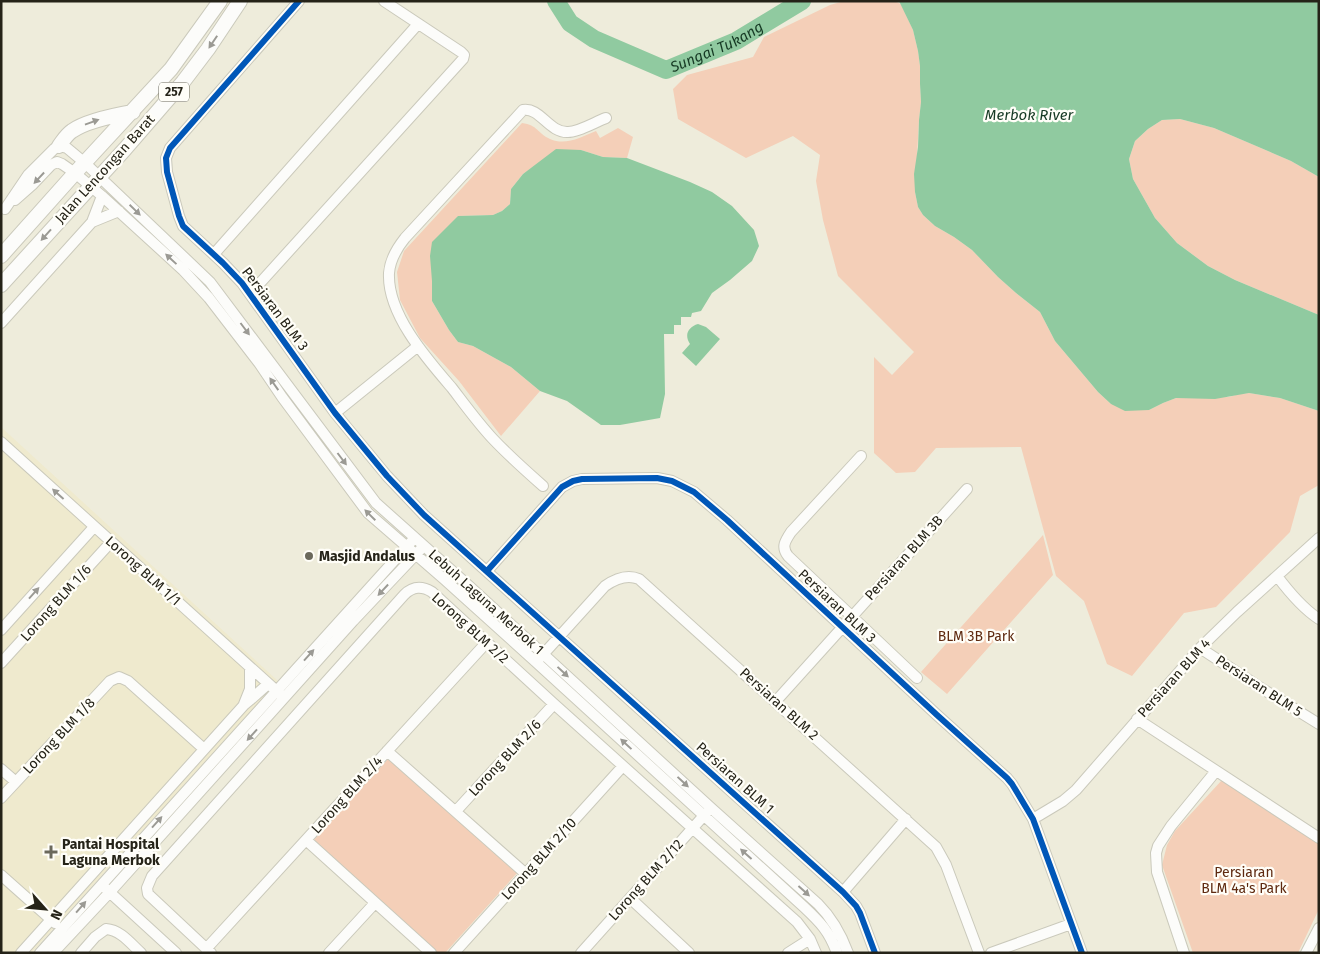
<svg xmlns="http://www.w3.org/2000/svg" width="1320" height="954" viewBox="0 0 1320 954" font-family="'Fira Sans',sans-serif">
<rect width="100%" height="100%" fill="#eeecdb"/>
<path fill="#efeace" d="M 1,427 L 278,681 L 31,953 L 1,953 Z"/>
<path fill="#f4cfb8" d="M 844,1 L 894,1 L 901,4 L 913,30 L 918,51 L 920,66 L 920,84 L 921,102 L 919,120 L 915,192 L 918,207 L 923,215 L 935,226 L 954,237 L 972,250 L 998,277 L 1016,293 L 1040,312 L 1055,341 L 1098,392 L 1111,404 L 1149,410 L 1163,403 L 1176,398 L 1229,397 L 1239,394 L 1249,393 L 1280,398 L 1319,411 L 1319,485 L 1300,496 L 1290,532 L 1216,607 L 1184,613 L 1132,676 L 1107,664 L 1084,601 L 1056,576 L 1021,447 L 936,448 L 915,472 L 896,473 L 874,453 L 874,357 L 892,375 L 914,352 L 838,276 L 823,220 L 816,181 L 820,155 L 793,136 L 746,158 L 678,119 L 673,89 L 687,75 L 753,57 L 764,37 L 830,5 Z
M 1180,119 L 1214,128 L 1291,161 L 1319,177 L 1319,315 L 1235,280 L 1208,266 L 1177,243 L 1155,218 L 1133,179 L 1129,159 L 1135,141 L 1148,129 L 1162,120 Z
M 522,123 C 538,125 537,133 550,139 C 566,146 581,137 596,131 L 600,138 L 618,128 L 633,137 L 627,158 L 603,157 L 581,150 L 533,167 L 523,174 L 511,189 L 510,204 L 502,211 L 493,215 L 458,216 L 432,281 L 432,301 L 449,330 L 458,342 L 473,346 L 511,367 L 540,391 L 501,436 L 459,381 L 420,338 L 400,300 L 397,272 L 404,251 Z
M 1043,535 L 1053,575 L 947,694 L 921,672 Z
M 389,758 L 518,872 L 445,953 L 438,953 L 313,841 Z
M 1222,780 L 1319,843 L 1319,909 L 1298,953 L 1193,953 L 1162,865 L 1167,845 L 1175,831 Z"/>
<path fill="#90caa0" d="M 899,1 L 1319,1 L 1319,177 L 1291,161 L 1214,128 L 1180,119 L 1162,120 L 1148,129 L 1135,141 L 1129,159 L 1133,179 L 1155,218 L 1177,243 L 1208,266 L 1235,280 L 1319,315 L 1319,411 L 1280,398 L 1249,393 L 1215,399 L 1176,398 L 1163,403 L 1149,410 L 1125,411 L 1111,404 L 1098,392 L 1055,341 L 1040,312 L 1016,293 L 998,277 L 972,250 L 954,237 L 935,226 L 923,215 L 918,207 L 915,192 L 914,174 L 918,147 L 919,120 L 921,102 L 920,84 L 920,66 L 918,51 L 913,30 Z
M 556,149 L 581,150 L 603,157 L 627,158 L 690,182 L 712,192 L 732,206 L 754,230 L 759,246 L 752,261 L 730,280 L 712,293 L 701,311 L 692,313 L 691,317 L 681,317 L 681,325 L 674,325 L 674,334 L 664,334 L 665,394 L 660,418 L 620,425 L 601,425 L 567,401 L 540,391 L 511,367 L 473,346 L 458,342 L 449,330 L 432,301 L 432,281 L 430,256 L 432,242 L 458,216 L 493,215 L 502,211 L 510,204 L 511,189 L 523,174 Z
M 698,324 L 706,327 L 720,339 L 696,366 L 682,353 L 690,344 C 684,335 688,327 698,324 Z"/>
<g fill="none" stroke-linecap="round" stroke-linejoin="round">
<path stroke="#90caa0" stroke-width="18" id="s1" d="M 556,1 L 570,23 L 594,39 L 666,70 L 736,41 L 802,1"/>
<defs>
<path id="minor" d="M 299,1 L 170,148 L 166,158 L 167,172 L 179,216 L 183,226 L 223,263 L 242,283 L 335,413 L 387,476 L 424,515 L 843,892 L 856,906 L 860,913 L 875,953
M 15,200 L 32,185 L 51,165 L 57,162 L 62,164 L 75,173 L 102,196 L 183,270 L 209,298 L 259,363 L 282,397 L 368,513 L 444,579 L 536,662 L 804,907 C 820,922 829,931 837,953
M 5,209 L 28,175 L 54,149 L 59,146 L 67,148 L 85,163 L 210,282 L 376,503 L 469,586 L 711,808 L 818,904 C 833,919 841,934 848,953
M 92,222 L 119,211
M 214,254 L 418,24
M 250,294 L 463,59 L 464,55 L 461,52 L 384,1
M 1,323 L 92,222 L 102,196
M 335,413 L 418,346
M 1,442 L 281,695
M 861,456 L 791,532 C 785,541 781,547 788,556 L 917,678
M 543,486 C 526,471 509,456 493,439 C 478,423 465,405 452,388 C 427,359 387,314 389,273 C 390,260 397,248 405,238 L 523,110 C 540,107 549,133 568,132 C 579,132 595,122 606,118
M 487,571 L 562,487 L 573,481 L 582,479 L 657,478 L 672,481 L 694,492 L 727,520 L 937,715 L 1007,778 L 1012,784 L 1033,819 L 1082,953
M 1277,576 C 1289,592 1302,608 1319,619
M 1,630 L 94,527
M 1200,648 L 1261,688 L 1319,724
M 539,659 L 605,586 C 615,579 627,574 639,579 L 936,847 L 946,865 L 979,953
M 1,663 L 111,542
M 776,701 L 967,489
M 244,704 L 250,689 L 250,667
M 1137,719 L 1319,838
M 387,751 L 526,874
M 1,769 L 16,782
M 1,798 L 110,681 L 119,677 L 128,681 L 204,749
M 456,811 L 554,704
M 1033,819 L 1063,801 L 1076,790 L 1200,648 L 1237,612 L 1319,538
M 306,840 L 431,953
M 1,875 L 55,923
M 105,888 L 176,953
M 843,892 L 906,819
M 630,898 L 689,953
M 206,949 L 487,642
M 21,953 L 244,705 L 250,700 L 268,684
M 40,953 L 411,542
M 53,953 L 110,892 L 353,621 L 420,550
M 81,953 L 95,937 L 106,929 C 121,930 131,944 141,953
M 211,953 L 148,894 L 147,888 L 152,876 L 404,595 C 413,586 422,586 432,592 L 554,704 L 797,922 L 810,939 L 816,953
M 329,953 L 375,903
M 454,953 L 623,766
M 581,953 L 708,811
M 788,953 L 810,939
M 991,953 L 1071,924
M 1184,953 L 1157,872 L 1156,853 L 1158,846 L 1171,826 L 1216,771
M 1306,953 L 1319,928"/>
<path id="highway" d="M 59,146 C 63,141 66,135 72,131 C 86,121 116,115 133,112
M 1,256 L 75,173 L 171,69 L 220,1
M 1,285 L 125,149 L 183,82 L 208,49 L 240,1"/>
</defs>
<use href="#minor" stroke="#cac9bb" stroke-width="12"/>
<use href="#highway" stroke="#cac9bb" stroke-width="16"/>
<use href="#minor" stroke="#fcfcfa" stroke-width="10"/>
<use href="#highway" stroke="#fcfcfa" stroke-width="14"/>
<defs>
<path id="cycleway" d="M 299,1 L 170,148 L 166,158 L 167,172 L 179,216 L 183,226 L 223,263 L 242,283 L 335,413 L 387,476 L 424,515 L 843,892 L 856,906 L 860,913 L 875,953
M 487,571 L 562,487 L 573,481 L 582,479 L 657,478 L 672,481 L 694,492 L 727,520 L 937,715 L 1007,778 L 1012,784 L 1033,819 L 1082,953"/>
</defs>
<use href="#cycleway" stroke="#fffef8" stroke-width="9"/>
<use href="#cycleway" stroke="#0057b8" stroke-width="6"/>
</g>
<defs><path id="oneway-solid" d="M-6-.8H1V-3.2L6.5 0L1 3.2V.8H-6Z" transform="scale(1.25)"/></defs>
<g fill="#9b9a94">
<use href="#oneway-solid" transform="translate(213 42) rotate(124)"/>
<use href="#oneway-solid" transform="translate(92 122) rotate(-20)"/>
<use href="#oneway-solid" transform="translate(39 178) rotate(133)"/>
<use href="#oneway-solid" transform="translate(135 210) rotate(44)"/>
<use href="#oneway-solid" transform="translate(46 235) rotate(132)"/>
<use href="#oneway-solid" transform="translate(171 259) rotate(-137)"/>
<use href="#oneway-solid" transform="translate(245 329) rotate(53)"/>
<use href="#oneway-solid" transform="translate(274 384) rotate(-125)"/>
<use href="#oneway-solid" transform="translate(342 459) rotate(53)"/>
<use href="#oneway-solid" transform="translate(58 494) rotate(-138)"/>
<use href="#oneway-solid" transform="translate(370 515) rotate(-135)"/>
<use href="#oneway-solid" transform="translate(383 590) rotate(133)"/>
<use href="#oneway-solid" transform="translate(34 593) rotate(-48)"/>
<use href="#oneway-solid" transform="translate(309 655) rotate(-48)"/>
<use href="#oneway-solid" transform="translate(563 672) rotate(43)"/>
<use href="#oneway-solid" transform="translate(252 735) rotate(132)"/>
<use href="#oneway-solid" transform="translate(626 744) rotate(-137)"/>
<use href="#oneway-solid" transform="translate(683 782) rotate(43)"/>
<use href="#oneway-solid" transform="translate(157 822) rotate(-48)"/>
<use href="#oneway-solid" transform="translate(746 854) rotate(-138)"/>
<use href="#oneway-solid" transform="translate(804 891) rotate(42)"/>
<use href="#oneway-solid" transform="translate(81 907) rotate(-49)"/>
</g>
<g fill="#6b695c" stroke="#fffef8" stroke-width="2">
<circle cx="309" cy="556" r="5"/>
<path d="M48.5 844.5h5v5h5v5h-5v5h-5v-5h-5v-5h5z"/>
</g>
<g text-anchor="middle" dominant-baseline="central" stroke-width="4.5" stroke-linejoin="round" paint-order="stroke">
<rect fill="#fffef8" stroke="#66655b" stroke-width="1" x="159" y="82.5" width="30" height="19" rx="4"/>
<g font-size="12" font-weight="bold" fill="#252318">
<text x="174" y="92">257</text>
</g>
<g font-size="14" fill="#252318" stroke="#fffef8">
<text transform="translate(105 169) rotate(-48)">Jalan Lencongan Barat</text>
<text transform="translate(275 309) rotate(53)">Persiaran BLM 3</text>
<text transform="translate(904 558) rotate(-48)">Persiaran BLM 3B</text>
<text transform="translate(143 571) rotate(42)">Lorong BLM 1/1</text>
<text transform="translate(486 602) rotate(42)">Lebuh Laguna Merbok 1</text>
<text transform="translate(56 603) rotate(-48)">Lorong BLM 1/6</text>
<text transform="translate(837 606) rotate(43)">Persiaran BLM 3</text>
<text transform="translate(470 628) rotate(42)">Lorong BLM 2/2</text>
<text transform="translate(1174 678) rotate(-48)">Persiaran BLM 4</text>
<text transform="translate(1259 686) rotate(33)">Persiaran BLM 5</text>
<text transform="translate(779 704) rotate(42)">Persiaran BLM 2</text>
<text transform="translate(59 736) rotate(-47)">Lorong BLM 1/8</text>
<text transform="translate(505 758) rotate(-47)">Lorong BLM 2/6</text>
<text transform="translate(735 778) rotate(42)">Persiaran BLM 1</text>
<text transform="translate(347 795) rotate(-48)">Lorong BLM 2/4</text>
<text transform="translate(539 859) rotate(-48)">Lorong BLM 2/10</text>
<text transform="translate(646 880) rotate(-48)">Lorong BLM 2/12</text>
</g>
<g font-size="14" font-weight="bold" fill="#252318" stroke="#fffef8" text-anchor="start">
<text x="319" y="556">Masjid Andalus</text>
<text x="62" y="844">Pantai Hospital<tspan x="62" dy="16">Laguna Merbok</tspan></text>
</g>
<g font-size="14" fill="#5e290f" stroke="#fffef8">
<text x="976" y="636">BLM 3B Park</text>
<text x="1244" y="872">Persiaran<tspan x="1244" dy="16">BLM 4a's Park</tspan></text>
</g>
<g font-size="15" font-style="italic" fill="#163a24" stroke="#fffef8">
<text stroke="none"><textPath href="#s1" startOffset="189">Sungai Tukang</textPath></text>
<text x="1029" y="115">Merbok River</text>
</g>
</g>
<rect width="1320" height="954" fill="none" stroke="#252318" stroke-width="5"/>
<g transform="translate(45 909) rotate(117)" stroke="#fffef8" stroke-width="4" paint-order="stroke">
<path d="M0-4L9 19L0 12L-9 19Z" fill="#252318"/>
<text y="-8" font-size="14" font-weight="bold" text-anchor="middle" fill="#252318">N</text>
</g>
</svg>
